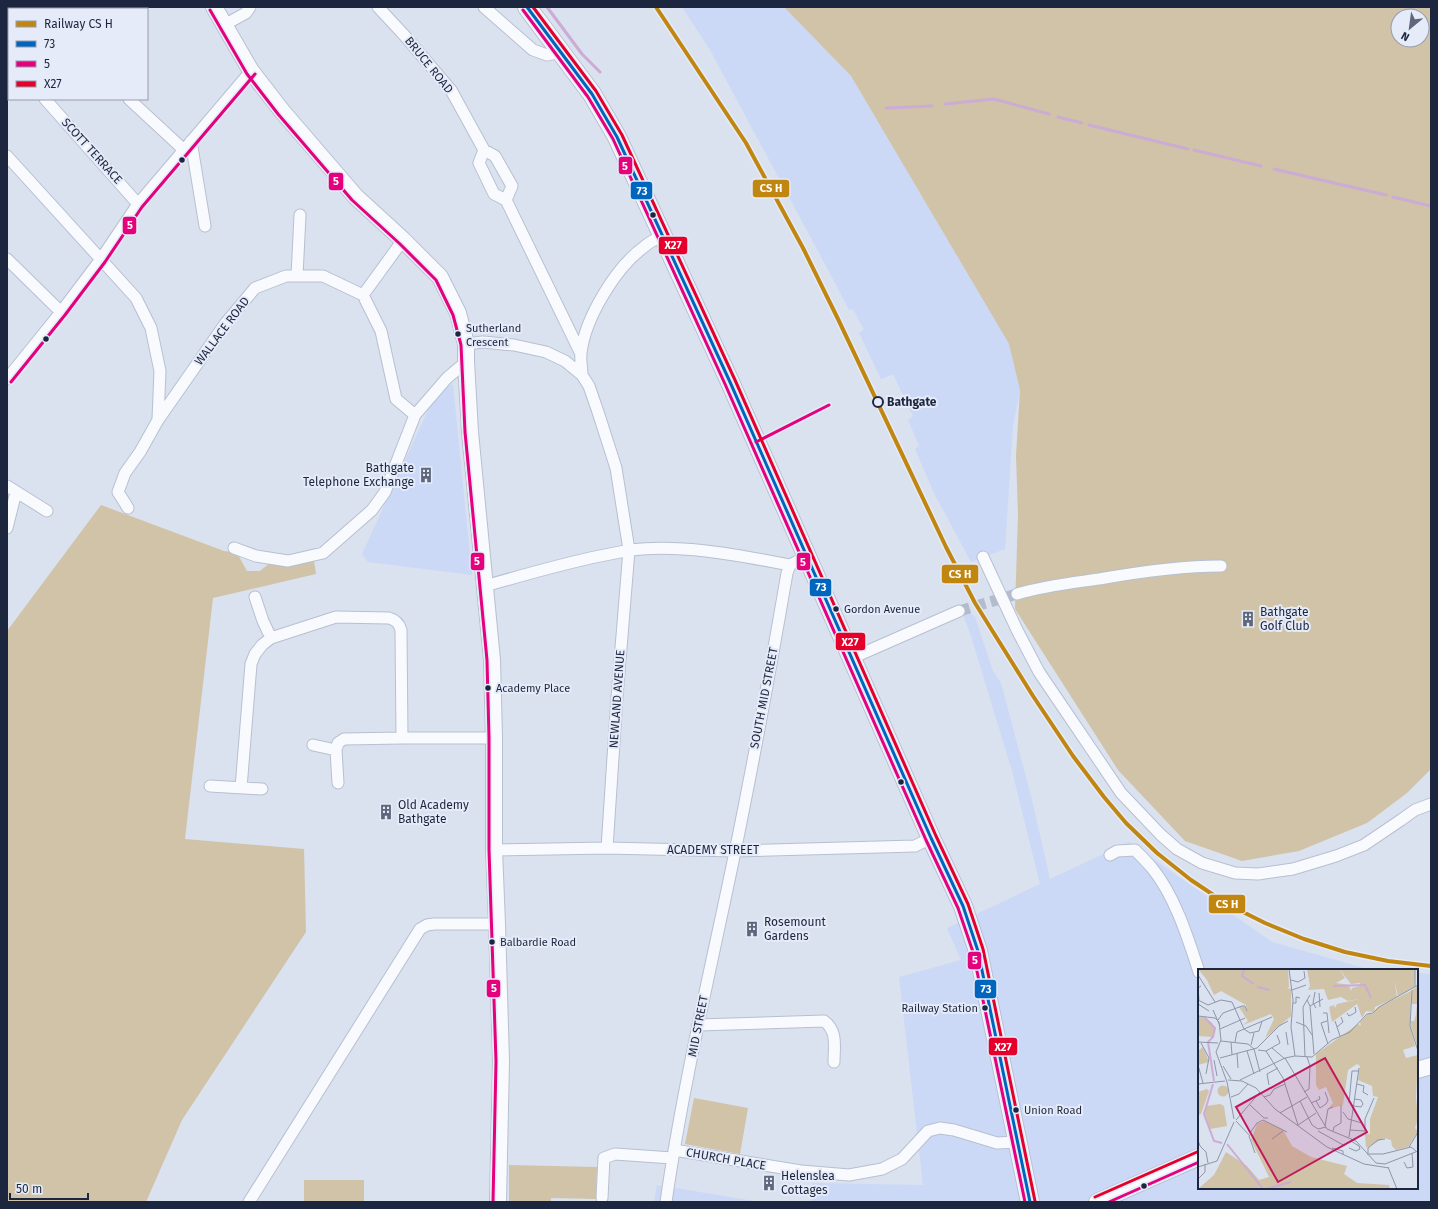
<svg xmlns="http://www.w3.org/2000/svg" width="1438" height="1209" viewBox="0 0 1438 1209" font-family="'Fira Sans',sans-serif">
<rect width="100%" height="100%" fill="#dae1ef"/>
<path fill="#cbd9f6" d="M 682,7 L 784,7 L 851,76 L 1009,344 L 1020,390 L 1013,426 L 1005,549 L 971,562 L 934,493 L 915,449 L 919,446 L 908,420 L 913,416 L 893,374 L 881,379 L 859,333 L 864,330 L 853,309 L 849,310 L 834,281 L 710,50 Z
M 453,384 L 472,575 L 368,562 L 362,554 L 436,393 Z
M 959,604 L 975,617 L 993,671 L 1001,683 L 1031,796 L 1050,879 L 1129,842 L 1272,942 L 1371,970 L 1199,970 L 1199,1188 L 1417,1188 L 1417,973 L 1431,974 L 1431,1202 L 811,1202 L 812,1183 L 923,1185 L 899,977 L 961,960 L 947,928 L 1040,884 L 1012,771 L 971,636 Z
M 657,1185 L 760,1202 L 654,1202 Z"/>
<path fill="#d0c3a8" fill-rule="evenodd" d="M 784,7 L 1431,7 L 1431,769 L 1407,793 L 1367,823 L 1299,851 L 1242,861 L 1185,841 L 1118,770 L 1015,609 L 1018,514 L 1016,456 L 1020,390 L 1009,344 L 851,76 ZM 1398,16 L 1422,16 L 1422,40 L 1398,40 Z
M 101,505 L 224,551 L 237,553 L 247,571 L 260,571 L 270,563 L 290,565 L 314,561 L 316,574 L 213,598 L 185,839 L 304,849 L 306,932 L 182,1120 L 146,1202 L 7,1202 L 7,631 Z
M 694,1098 L 748,1108 L 740,1154 L 685,1144 Z
M 509,1165 L 597,1167 L 596,1199 L 551,1198 L 551,1202 L 509,1202 Z
M 304,1180 L 364,1180 L 364,1202 L 304,1202 Z"/>
<g fill="none" stroke-linecap="round" stroke-linejoin="round">
<path stroke="#cdabd4" stroke-width="3" d="M 547,7 L 582,54 L 600,72
M 945,104 L 994,99 L 1049,114
M 886,108 L 932,106
M 1058,117 L 1082,123
M 1089,125 L 1188,149
M 1194,150 L 1261,166
M 1274,169 L 1386,195
M 1393,197 L 1431,206"/>
<path stroke="#b4bccc" stroke-width="11" stroke-dasharray="11 5.5" stroke-linecap="butt" d="M 959,611 L 1017,594"/>
<defs>
<path id="minor" d="M 378,7 L 404,35 L 451,90 L 484,150 L 479,163 L 494,194 L 506,200 L 581,354
M 484,7 L 533,50 L 547,55 L 561,52
M 224,25 L 246,13 L 250,7
M 7,44 L 9,42
M 45,99 L 138,204
M 129,99 L 184,150
M 191,141 L 205,226
M 484,150 L 495,156 L 512,186 L 506,200
M 7,156 L 136,298 L 151,328 L 160,371 L 158,419
M 7,259 L 61,312
M 297,276 L 300,215
M 363,295 L 381,331 L 396,399 L 415,415
M 466,344 L 483,342 L 514,345 L 546,352 L 565,361 L 582,375 L 589,386 L 598,412 L 616,468 L 629,550 L 617,697 L 607,848
M 582,375 C 582,368 580,360 581,353 C 585,318 616,267 644,247 C 649,242 656,239 662,236
M 7,379 L 61,312 L 101,259 L 138,204 L 251,71
M 7,486 L 47,511
M 128,508 L 118,492 L 125,473 L 140,452 L 158,420 L 225,324 L 255,288 L 286,276 L 323,276 L 363,295 L 403,240
M 7,528 L 16,492
M 234,548 L 256,556 L 288,561 L 323,553 L 372,510 L 385,492 L 415,415 L 447,378 L 466,362
M 983,557 L 1017,630 L 1039,672 L 1121,793 L 1161,835 L 1177,849 L 1202,863 L 1235,873 L 1258,874 L 1293,869 L 1336,856 L 1364,845 L 1401,820 L 1415,810 L 1431,804
M 485,586 C 523,575 561,564 600,556 C 610,554 620,552 630,550 C 684,544 737,555 790,565
M 1017,594 C 1043,586 1071,583 1099,579 C 1139,572 1180,566 1221,566
M 255,597 L 263,621 L 271,638
M 852,658 L 959,611
M 313,745 L 336,750
M 338,783 L 336,750 L 338,743 L 344,739 L 402,738 L 494,738
M 210,786 L 262,789
M 241,788 L 251,664 L 255,654 L 262,645 L 271,638 L 336,617 L 389,618 C 396,620 399,623 401,630 L 402,738
M 494,850 L 607,848 L 735,851 L 915,846 L 931,838
M 1110,855 L 1117,851 L 1135,850 C 1141,856 1147,862 1152,868 C 1175,896 1188,938 1199,972
M 698,1025 L 824,1021 C 838,1031 834,1047 834,1062
M 674,1150 L 801,1171 L 849,1175 L 882,1169 L 902,1159 L 928,1131 L 940,1128 L 954,1130 L 997,1143 L 1018,1142
M 602,1198 L 604,1158 L 615,1154 L 672,1158
M 249,1202 L 420,929 L 427,925 L 434,924 L 497,924
M 666,1202 C 683,1084 711,968 735,852 C 754,759 771,666 787,573 L 790,565 L 807,556"/>
<path id="secondary" d="M 214,7 L 251,71 L 282,111 L 356,197 L 403,240 L 440,277 L 458,313 L 466,344 L 466,362 L 470,432 L 492,660 L 494,738 L 494,850 L 497,924 L 501,1061 L 498,1202
M 1417,1070 L 1431,1066
M 1097,1202 L 1199,1157"/>
<path id="primary" d="M 527,7 L 592,94 L 617,137 L 730,382 L 931,838 L 963,906 L 978,951 L 1030,1202"/>
</defs>
<use href="#minor" stroke="#b7c0d1" stroke-width="13"/>
<use href="#secondary" stroke="#b7c0d1" stroke-width="18"/>
<use href="#primary" stroke="#b7c0d1" stroke-width="20"/>
<use href="#minor" stroke="#f9fafd" stroke-width="11"/>
<use href="#secondary" stroke="#f9fafd" stroke-width="16"/>
<use href="#primary" stroke="#f9fafd" stroke-width="18"/>
<defs>
<path id="bus-1" d="M 527,7 L 592,94 L 617,137 L 730,382 L 931,838 L 963,906 L 978,951 L 1030,1202"/>
<path id="bus-2" d="M 210,10 L 247,74 L 278,114 L 352,200 L 400,244 L 436,280 L 453,315 L 461,345 L 465,432 L 487,660 L 489,738 L 489,850 L 496,1061 L 493,1202
M 523,10 L 588,97 L 613,139 L 725,384 L 926,840 L 958,908 L 973,952 L 1025,1202
M 11,382 L 65,315 L 105,262 L 142,207 L 255,74
M 756,442 L 829,405
M 1109,1202 L 1199,1162"/>
<path id="bus-3" d="M 533,7 L 596,91 L 622,135 L 735,380 L 936,836 L 968,904 L 983,949 L 1035,1201
M 1095,1197 L 1197,1152"/>
</defs>
<use href="#bus-1" stroke="#e5ebf8" stroke-width="6"/>
<use href="#bus-2" stroke="#e5ebf8" stroke-width="6"/>
<use href="#bus-3" stroke="#e5ebf8" stroke-width="6"/>
<use href="#bus-1" stroke="#0065bd" stroke-width="3"/>
<use href="#bus-2" stroke="#e5007d" stroke-width="3"/>
<use href="#bus-3" stroke="#e4002b" stroke-width="3"/>
<defs>
<path id="rail-1" d="M 656,7 L 746,143 L 803,248 L 838,319 L 946,547 L 975,603 L 1033,696 L 1073,756 L 1104,797 L 1126,823 L 1157,853 L 1191,880 L 1227,904 L 1265,923 L 1304,939 L 1345,952 L 1388,961 L 1431,966"/>
</defs>
<use href="#rail-1" stroke="#e5ebf8" stroke-width="7"/>
<use href="#rail-1" stroke="#c08610" stroke-width="4"/>
</g>
<defs>
<symbol id="building-bare" viewBox="-9 -9 18 18"><path d="M-4-6H4V6H1V3H-1V6H-4ZM-2.5-4.3h1.7v1.8h-1.7ZM.8-4.3h1.7v1.8H.8ZM-2.5-1h1.7V.8h-1.7ZM.8-1h1.7V.8H.8Z" fill="#5e677c" stroke="#e5ebf8" stroke-width="2.5" paint-order="stroke"/></symbol>
</defs>
<g fill-rule="evenodd">
<use href="#building-bare" x="415" y="464" width="22" height="22"/>
<use href="#building-bare" x="1237" y="608" width="22" height="22"/>
<use href="#building-bare" x="375" y="801" width="22" height="22"/>
<use href="#building-bare" x="741" y="918" width="22" height="22"/>
<use href="#building-bare" x="758" y="1172" width="22" height="22"/>
</g>
<g fill="#1c263e" stroke="#e5ebf8" stroke-width="1.5">
<circle cx="182" cy="160" r="3.5"/>
<circle cx="653" cy="215" r="3.5"/>
<circle cx="458" cy="334" r="3.5"/>
<circle cx="46" cy="339" r="3.5"/>
<circle cx="836" cy="609" r="3.5"/>
<circle cx="488" cy="688" r="3.5"/>
<circle cx="901" cy="782" r="3.5"/>
<circle cx="492" cy="942" r="3.5"/>
<circle cx="985" cy="1008" r="3.5"/>
<circle cx="1016" cy="1110" r="3.5"/>
<circle cx="1144" cy="1186" r="3.5"/>
</g>
<circle fill="#e5ebf8" stroke="#1c263e" stroke-width="2" cx="878" cy="402" r="5"/>
<g text-anchor="middle" dominant-baseline="central" stroke-width="4" stroke-linejoin="round" paint-order="stroke">
<g font-size="11" fill="#1c263e" stroke="#e5ebf8" text-anchor="start">
<text x="466" y="328">Sutherland<tspan x="466" dy="14">Crescent</tspan></text>
<text x="844" y="609">Gordon Avenue</text>
<text x="496" y="688">Academy Place</text>
<text x="500" y="942">Balbardie Road</text>
<text x="978" y="1008" text-anchor="end">Railway Station</text>
<text x="1024" y="1110">Union Road</text>
</g>
<g font-size="12" fill="#1c263e" stroke="#e5ebf8">
<text transform="translate(429 65) rotate(51)">BRUCE ROAD</text>
<text transform="translate(92 151) rotate(48)">SCOTT TERRACE</text>
<text transform="translate(222 331) rotate(-53)">WALLACE ROAD</text>
<text transform="translate(764 698) rotate(-79)">SOUTH MID STREET</text>
<text transform="translate(617 699) rotate(-86)">NEWLAND AVENUE</text>
<text x="713" y="850">ACADEMY STREET</text>
<text transform="translate(698 1026) rotate(-79)">MID STREET</text>
<text transform="translate(726 1159) rotate(10)">CHURCH PLACE</text>
</g>
<g font-size="12" font-weight="bold" fill="#1c263e" stroke="#e5ebf8" text-anchor="start">
<text x="887" y="402">Bathgate</text>
</g>
<g font-size="12" fill="#1c263e" stroke="#e5ebf8" text-anchor="start">
<text x="414" y="468" text-anchor="end">Bathgate<tspan x="414" dy="14">Telephone Exchange</tspan></text>
<text x="1260" y="612">Bathgate<tspan x="1260" dy="14">Golf Club</tspan></text>
<text x="398" y="805">Old Academy<tspan x="398" dy="14">Bathgate</tspan></text>
<text x="764" y="922">Rosemount<tspan x="764" dy="14">Gardens</tspan></text>
<text x="781" y="1176">Helenslea<tspan x="781" dy="14">Cottages</tspan></text>
</g>
</g>
<g transform="translate(1198 969)">
<rect width="220" height="220" fill="#dae1ef"/>
<path d="M 0,0 L 90,0 L 91,18 L 89,19 L 93,20 L 93,47 L 67,69 L 76,50 L 73,45 L 45,56 L 50,52 L 41,38 L 46,37 L 49,42 L 48,36 L 23,22 L 16,26 L 9,11 ZM 109,0 L 217,0 L 217,9 L 216,18 L 200,27 L 196,11 L 199,28 L 177,38 L 176,43 L 168,42 L 164,49 L 159,35 L 134,53 L 131,38 L 136,36 L 137,39 L 139,35 L 161,30 L 150,32 L 143,28 L 130,31 L 126,20 L 110,21 L 112,17 ZM 141,0 L 153,15 L 162,14 L 162,17 L 154,19 L 153,22 L 151,16 L 138,14 L 147,9 ZM 220,17 L 220,80 L 213,57 L 213,52 L 216,52 L 218,46 L 219,35 L 213,35 L 214,21 ZM 213,22 L 212,57 L 217,77 L 205,81 L 208,89 L 220,86 L 218,129 L 220,150 L 217,159 L 220,162 L 210,178 L 198,181 L 194,177 L 193,171 L 186,169 L 168,179 L 167,165 L 172,165 L 172,150 L 180,128 L 175,127 L 174,117 L 160,111 L 162,97 L 159,95 L 150,101 L 145,136 L 130,140 L 135,134 L 128,118 L 121,121 L 118,116 L 118,85 L 160,55 L 163,57 L 162,53 L 170,45 L 175,45 L 179,39 ZM 0,48 L 7,48 L 15,55 L 17,62 L 14,68 L 0,67 ZM 5,78 L 11,93 L 0,96 L 0,82 ZM19.5 122a5.5 5.5 0 1 1 11 0a5.5 5.5 0 1 1-11 0ZM 9,120 L 11,122 L 3,145 L 0,146 L 0,123 ZM 22,135 L 26,137 L 29,157 L 12,160 L 7,145 L 8,137 ZM 66,152 L 85,161 L 94,177 L 113,188 L 149,197 L 146,205 L 159,214 L 191,216 L 192,220 L 0,220 L 16,206 L 28,183 L 49,197 L 61,211 L 71,208 L 53,171 L 59,155 Z" fill="#d0c3a8" fill-rule="evenodd"/>
<path fill="none" stroke="#cdabd4" stroke-width="2" d="M 46,0 L 44,7 L 56,15M 135,17 L 167,16 L 173,29M 59,18 L 72,21M 7,49 L 17,59 L 15,68 L 10,73 L 16,112M 15,115 L 6,145 L 16,172 L 24,174M 29,175 L 65,220M 68,220 L 93,213"/>
<path fill="none" stroke="#8e96a8" stroke-width="1" d="M 91,0 L 95,31 L 93,58 L 97,87 L 87,89 L 129,160 L 158,172 L 178,194 L 187,195M 0,6 L 17,33M 93,11 L 100,13 L 107,9 L 106,2M 217,18 L 217,0M 94,21 L 108,16M 214,21 L 212,57 L 220,82M 117,23 L 115,34 L 118,39M 121,24 L 122,38M 0,31 L 10,36 L 23,31 L 34,33 L 46,60 L 52,64 L 61,62 L 64,52M 1,31 L 0,19 L 3,17M 109,31 L 112,37 L 116,85M 95,34 L 98,34 L 98,28 L 102,29M 0,35 L 11,42M 112,37 L 125,30M 15,41 L 22,57M 125,44 L 129,44 L 131,64M 149,44 L 151,47 L 155,45 L 158,43 L 157,38M 0,47 L 17,49 L 21,53 L 23,71 L 18,83 L 29,113M 20,51 L 25,44 L 44,37 L 47,37 L 49,42M 129,52 L 123,54 L 130,75M 137,52 L 142,67M 98,53 L 108,57 L 114,66M 139,58 L 145,53 L 143,48M 22,60 L 47,49M 88,63 L 90,76M 23,72 L 50,75 L 56,80M 0,73 L 20,74M 33,73 L 34,86M 37,73 L 39,63 L 74,48M 3,74 L 11,89 L 8,105M 53,76 L 56,64M 74,79 L 87,90M 56,80 L 62,103M 60,81 L 68,82 L 82,74 L 79,66M 49,82 L 56,105M 68,82 L 85,109 L 100,156M 39,84 L 40,99M 97,87 L 114,88 L 134,71 L 152,63 L 169,45 L 175,44 L 181,38 L 220,16M 107,88 L 105,38 L 112,26M 22,89 L 59,79 L 81,57 L 90,52M 16,91 L 19,107M 0,96 L 5,114M 25,97 L 33,110M 30,111 L 44,112 L 58,119 L 77,140 L 129,178 L 166,195 L 191,199M 42,111 L 87,89M 29,113 L 36,150M 0,115 L 27,112M 159,115 L 166,117 L 165,123 L 170,126M 71,116 L 69,105 L 80,99M 106,123 L 111,120 L 112,97 L 109,88M 33,128 L 41,125 L 50,115M 66,128 L 72,126 L 76,120 L 87,115M 102,132 L 114,156 L 120,160 L 128,158M 118,132 L 122,139 L 128,135 L 130,131 L 127,123M 113,134 L 122,130 L 121,127M 151,134 L 154,102 L 161,102M 52,136 L 66,149 L 70,149M 156,137 L 163,138 L 165,135 L 163,131 L 157,130M 145,143 L 150,150 L 164,154M 82,144 L 109,128M 38,151 L 62,123M 38,152 L 52,167M 100,156 L 118,144M 127,157 L 130,140 L 135,138M 152,161 L 167,162 L 167,150 L 176,129M 120,162 L 147,177M 135,162 L 136,158 L 143,154 L 143,136M 52,164 L 59,154 L 65,151 L 89,163M 51,167 L 57,184M 151,168 L 161,99M 74,170 L 85,162M 0,171 L 2,177 L 8,183 L 10,194M 211,178 L 220,163M 134,179 L 145,182 L 145,186M 151,179 L 158,182 L 162,180 L 161,177 L 153,172 L 154,170M 170,184 L 170,179 L 180,171 L 187,170M 169,185 L 185,185 L 213,178 L 218,182M 206,193 L 209,199 L 215,198 L 214,184M 187,195 L 220,182M 0,198 L 19,192 L 36,153M 190,198 L 199,220M 0,210 L 7,203 L 7,195"/>
<path fill="#c2185b" fill-opacity="0.15" stroke="#c2185b" stroke-width="2" d="M 127,89 L 169,163 L 80,213 L 38,138 Z"/>
<rect width="220" height="220" fill="none" stroke="#1c263e" stroke-width="2"/>
</g>
<g stroke="#e5ebf8" stroke-width="1.5">
<rect x="618" y="156" width="15" height="19" rx="4" fill="#e5007d"/>
<rect x="328" y="172" width="16" height="19" rx="4" fill="#e5007d"/>
<rect x="752" y="179" width="38" height="19" rx="4" fill="#c08610"/>
<rect x="630" y="181" width="23" height="19" rx="4" fill="#0065bd"/>
<rect x="122" y="216" width="15" height="19" rx="4" fill="#e5007d"/>
<rect x="658" y="236" width="30" height="19" rx="4" fill="#e4002b"/>
<rect x="470" y="552" width="15" height="19" rx="4" fill="#e5007d"/>
<rect x="796" y="552" width="15" height="19" rx="4" fill="#e5007d"/>
<rect x="941" y="564" width="38" height="20" rx="4" fill="#c08610"/>
<rect x="809" y="578" width="23" height="19" rx="4" fill="#0065bd"/>
<rect x="835" y="632" width="31" height="19" rx="4" fill="#e4002b"/>
<rect x="1208" y="894" width="38" height="20" rx="4" fill="#c08610"/>
<rect x="967" y="951" width="15" height="19" rx="4" fill="#e5007d"/>
<rect x="486" y="979" width="15" height="19" rx="4" fill="#e5007d"/>
<rect x="974" y="979" width="23" height="20" rx="4" fill="#0065bd"/>
<rect x="988" y="1037" width="30" height="19" rx="4" fill="#e4002b"/>
</g>
<g font-size="11" text-anchor="middle" font-weight="bold" fill="#fff">
<text x="625" y="170">5</text>
<text x="336" y="185">5</text>
<text x="771" y="192">CS H</text>
<text x="642" y="195">73</text>
<text x="130" y="229">5</text>
<text x="673" y="249">X27</text>
<text x="477" y="565">5</text>
<text x="803" y="566">5</text>
<text x="960" y="578">CS H</text>
<text x="821" y="591">73</text>
<text x="850" y="646">X27</text>
<text x="1227" y="908">CS H</text>
<text x="975" y="964">5</text>
<text x="494" y="992">5</text>
<text x="986" y="993">73</text>
<text x="1003" y="1051">X27</text>
</g>
<rect width="1438" height="1209" fill="none" stroke="#1c263e" stroke-width="16"/>
<rect x="8" y="8" width="140" height="92" fill="#e5ebf8" stroke="#959cae"/>
<rect x="16" y="21" width="20" height="6" fill="#c08610" stroke="#959cae"/>
<text x="44" y="28" font-size="12" fill="#1c263e">Railway CS H</text>
<rect x="16" y="41" width="20" height="6" fill="#0065bd" stroke="#959cae"/>
<text x="44" y="48" font-size="12" fill="#1c263e">73</text>
<rect x="16" y="61" width="20" height="6" fill="#e5007d" stroke="#959cae"/>
<text x="44" y="68" font-size="12" fill="#1c263e">5</text>
<rect x="16" y="81" width="20" height="6" fill="#e4002b" stroke="#959cae"/>
<text x="44" y="88" font-size="12" fill="#1c263e">X27</text>
<g transform="translate(1410 28) rotate(209)"><circle r="19" fill="#e5ebf8" stroke="#959cae"/>
<path d="M0-3L7 15L0 10L-7 15Z" fill="#5e677c"/>
<text y="-6" font-size="11" font-weight="bold" text-anchor="middle" fill="#1c263e">N</text>
</g>
<path d="M10 1193v6h78v-6" fill="none" stroke="#1c263e" stroke-width="2"/>
<text x="16" y="1193" font-size="12" fill="#1c263e" stroke="#e5ebf8" stroke-width="3" paint-order="stroke">50 m</text>
</svg>
